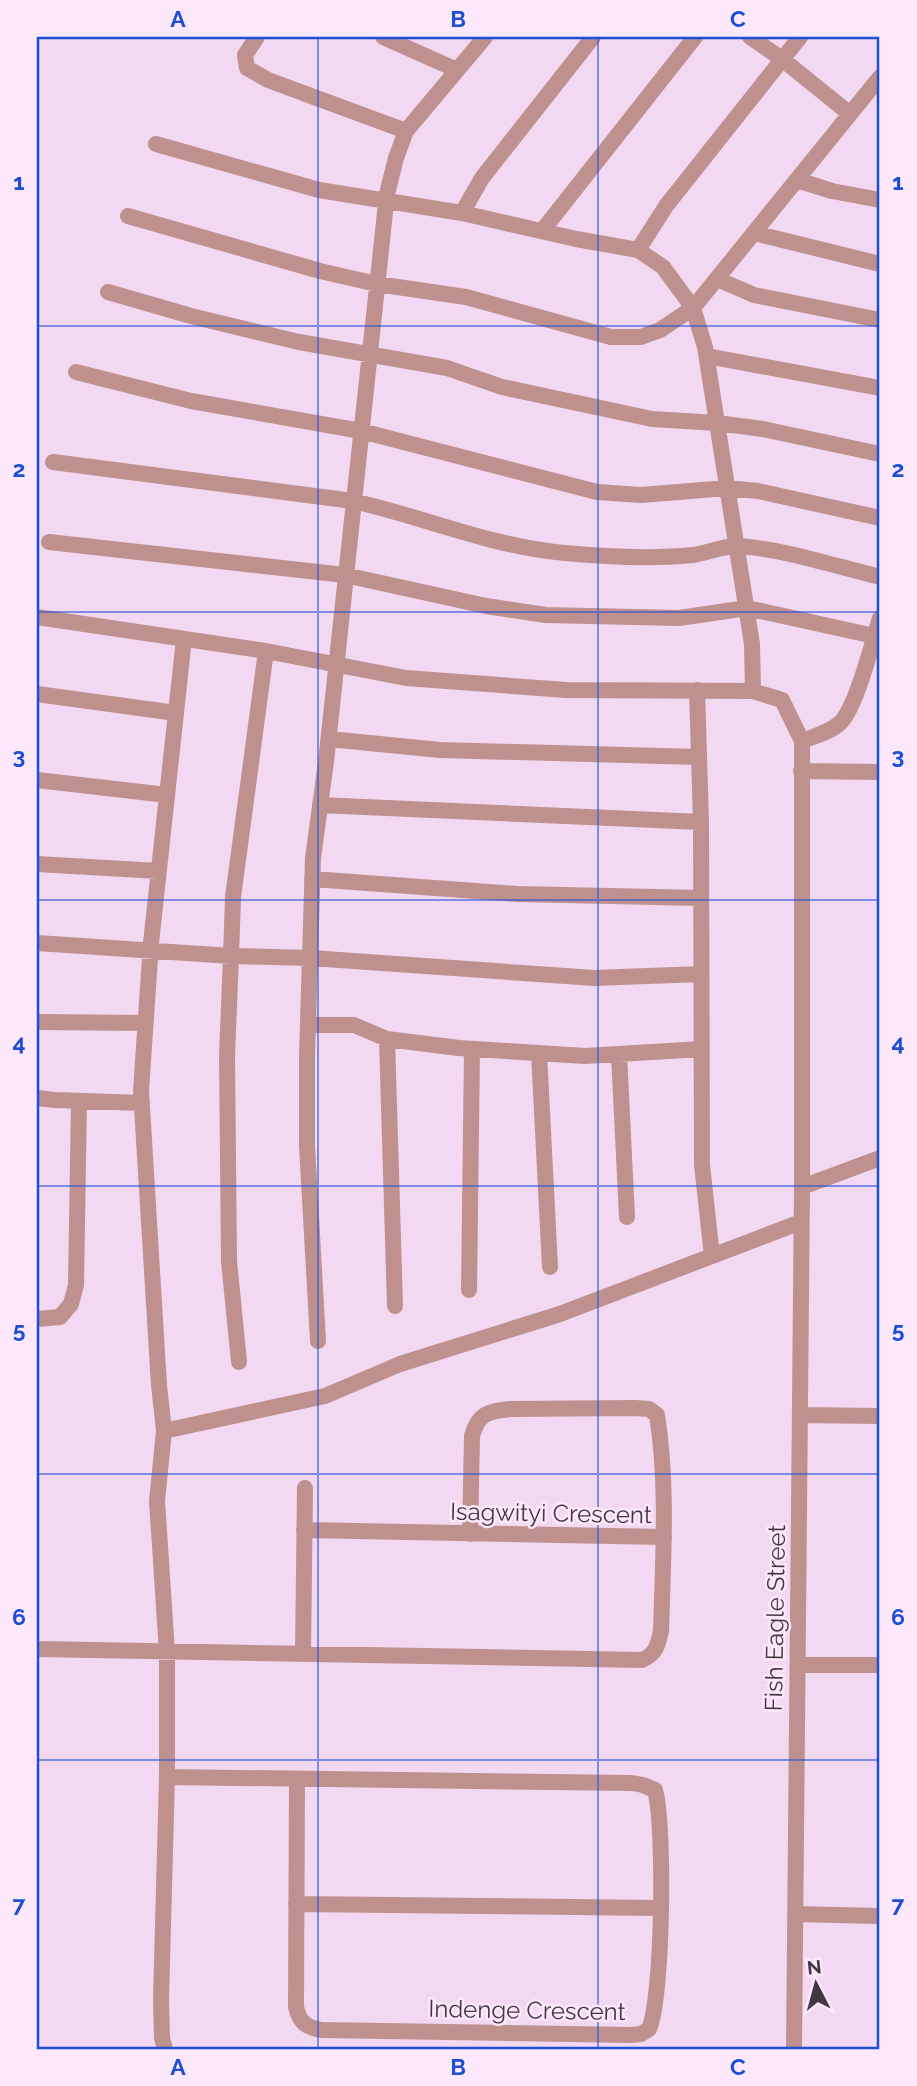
<svg xmlns="http://www.w3.org/2000/svg" width="917" height="2086" viewBox="0 0 917 2086" font-family="Raleway,sans-serif">
<rect width="100%" height="100%" fill="#f3d8f1"/>
<g fill="none" stroke-linecap="round" stroke-linejoin="round">
<path stroke="#be918e" stroke-width="16" d="M 257,37 L 245,55 L 247,68 L 268,80 L 406,131
M 383,37 L 457,70
M 750,37 L 782,59 L 850,114
M 156,144 L 319,190 L 462,213 L 576,239 L 638,250 L 663,267 L 693,308 L 705,347 L 752,644 L 753,691
M 797,180 L 832,191 L 880,200
M 462,213 L 482,178 L 593,37
M 128,216 L 320,271 L 377,284 L 466,297 L 611,337 L 641,337 L 660,330 L 693,308 L 880,77
M 542,231 L 695,37
M 754,233 L 880,264
M 638,250 L 666,206 L 800,37
M 717,279 L 754,295 L 880,320
M 108,292 L 191,316 L 299,342 L 447,368 L 502,387 L 652,419 L 717,423 L 763,429 L 880,454
M 707,356 L 880,388
M 76,372 L 191,401 L 361,431 L 597,492 L 641,495 L 727,488 L 758,491 L 880,518
M 53,462 L 353,501 C 424,517 493,547 565,553 C 607,557 651,559 693,555 C 708,553 724,545 740,546 C 787,550 835,566 880,577
M 49,542 L 345,575 L 486,606 L 546,615 L 679,618 L 747,608 L 874,636
M 37,617 L 266,651 L 406,678 L 566,690 L 753,691 L 782,700 L 802,741 L 802,1187 L 794,2049
M 697,690 L 701,822 L 702,1165 L 712,1256
M 37,694 L 176,713
M 329,739 L 440,750 L 699,757
M 802,741 C 815,736 831,732 841,722 C 857,705 872,643 880,618
M 801,771 L 880,772
M 37,780 L 167,795
M 320,805 L 701,822
M 37,864 L 159,871
M 312,879 L 518,894 L 701,898
M 37,943 L 231,956 L 311,958 L 594,978 L 701,974
M 37,1022 L 145,1023
M 308,1025 L 354,1025 L 387,1039 L 459,1048 L 585,1056 L 702,1049
M 387,1039 L 395,1306
M 539,1053 L 550,1267
M 619,1054 L 627,1217
M 37,1098 L 55,1100 L 142,1103
M 802,1187 L 880,1158
M 469,1290 L 472,1049
M 37,1319 L 60,1317 L 71,1304 L 76,1285 L 79,1101
M 318,1341 L 307,1146 L 307,1056 L 313,858 L 326,762 L 387,194 L 396,158 L 406,131 L 485,37
M 239,1362 L 229,1261 L 227,1056 L 231,956 L 233,897 L 266,651
M 800,1415 L 880,1416
M 164,1431 L 325,1396 L 400,1364 L 560,1314 L 801,1222
M 304,1530 L 664,1537
M 37,1649 L 642,1660 C 656,1654 658,1645 661,1631 C 663,1559 668,1485 657,1415 L 649,1409 L 635,1408 L 511,1409 C 489,1411 478,1413 472,1436 L 470,1534
M 303,1654 L 305,1488
M 798,1665 L 880,1665
M 167,1777 L 632,1783 L 643,1785 L 655,1790 C 665,1824 663,1998 649,2029 L 641,2034 L 631,2035 L 321,2030 C 306,2027 300,2023 296,2007 L 297,1779
M 296,1904 L 660,1908
M 795,1914 L 880,1916
M 165,2049 L 162,2038 L 161,2000 L 167,1777 L 167,1652 L 157,1501 L 164,1431 L 159,1385 L 141,1091 L 151,943 L 184,639"/>
</g>
<path fill="none" stroke="#1d4ed8" stroke-width="2" stroke-opacity="0.55" d="M 318,37 L 318,2049M 598,37 L 598,2049M 37,326 L 880,326M 37,612 L 880,612M 37,900 L 880,900M 37,1186 L 880,1186M 37,1474 L 880,1474M 37,1760 L 880,1760"/>
<g text-anchor="middle" dominant-baseline="central" stroke-width="5" stroke-linejoin="round" paint-order="stroke">
<g font-size="24" fill="#433842" stroke="#fde8fb">
<text transform="translate(551 1513) rotate(1)">Isagwityi Crescent</text>
<text transform="translate(775 1618) rotate(-89)">Fish Eagle Street</text>
<text transform="translate(527 2010) rotate(1)">Indenge Crescent</text>
</g>
</g>
<rect width="917" height="2086" fill="none" stroke="#fde8fb" stroke-width="77"/>
<g transform="translate(816 1984) rotate(354)" stroke="#fde8fb" stroke-width="5" paint-order="stroke">
<path d="M0-5L12 26L0 18L-12 26Z" fill="#433842"/>
<text y="-10" font-size="19" font-weight="bold" text-anchor="middle" fill="#433842">N</text>
</g>
<rect x="38" y="38" width="840" height="2010" fill="none" stroke="#1d4ed8" stroke-width="2.5"/>
<g font-size="23" text-anchor="middle" font-weight="bold" fill="#1d4ed8">
<text x="178" y="27">A</text>
<text x="458" y="27">B</text>
<text x="738" y="27">C</text>
<text x="19" y="190">1</text>
<text x="898" y="190">1</text>
<text x="19" y="477">2</text>
<text x="898" y="477">2</text>
<text x="19" y="764">3</text>
<text x="898" y="764">3</text>
<text x="19" y="1051">4</text>
<text x="898" y="1051">4</text>
<text x="19" y="1338">5</text>
<text x="898" y="1338">5</text>
<text x="19" y="1625">6</text>
<text x="898" y="1625">6</text>
<text x="19" y="1912">7</text>
<text x="898" y="1912">7</text>
<text x="178" y="2075">A</text>
<text x="458" y="2075">B</text>
<text x="738" y="2075">C</text>
</g>
</svg>
